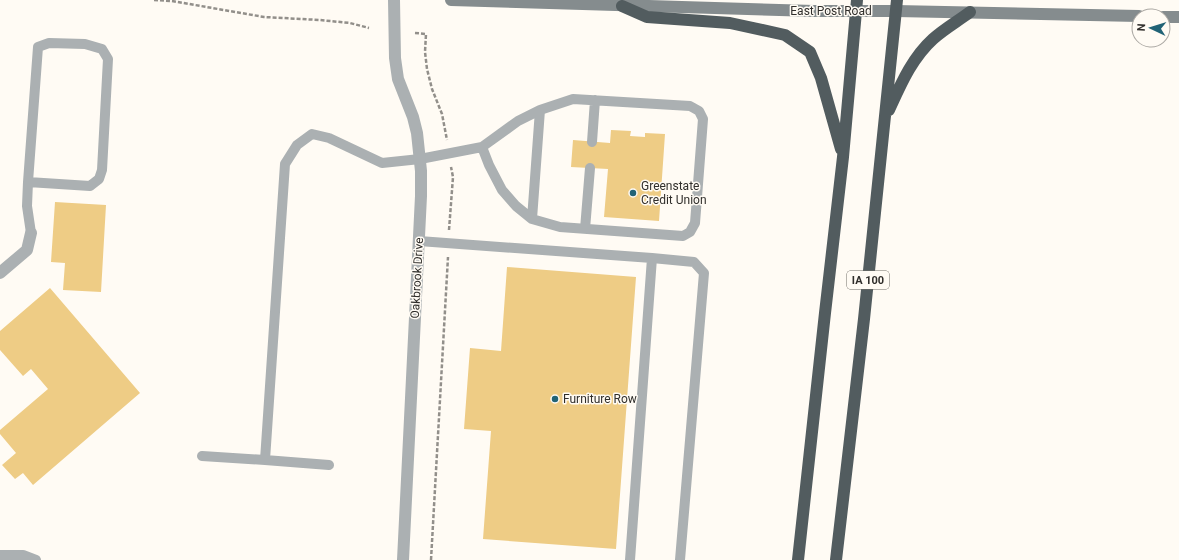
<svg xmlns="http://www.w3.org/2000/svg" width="1179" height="560" viewBox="0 0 1179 560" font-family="Roboto,sans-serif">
<rect width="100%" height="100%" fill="#fffbf4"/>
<path fill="#eecc85" d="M 611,130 L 631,131 L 630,136 L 645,137 L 645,133 L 665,134 L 659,221 L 604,217 L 608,169 L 571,167 L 573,140 L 610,143 Z
M 55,202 L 106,205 L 101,292 L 63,290 L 65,263 L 51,262 Z
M 507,267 L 636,277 L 616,549 L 483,539 L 491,431 L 464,429 L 470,348 L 501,351 Z
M 50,288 L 140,393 L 33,485 L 23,473 L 15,479 L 2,465 L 16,453 L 0,434 L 0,430 L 48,389 L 31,369 L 23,376 L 0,350 L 0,331 Z"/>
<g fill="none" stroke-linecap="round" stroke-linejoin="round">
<path stroke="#928f8a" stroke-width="2.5" stroke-dasharray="4 2" stroke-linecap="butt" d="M 154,0 L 172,1 L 264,17 L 320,20 L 350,23 L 369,28
M 415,33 L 426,34 L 425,52 L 427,69 L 432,89 L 442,114 L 447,140
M 449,230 L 453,177 L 451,167
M 431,560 L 448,257"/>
<path stroke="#abb0b2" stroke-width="10" d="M 592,142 L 595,100
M 482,147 L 489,165 L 502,190 L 516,206 L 532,219 L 560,227 L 683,236 L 690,232 L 695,223 L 703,119 L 699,111 L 690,106 L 573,99 L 540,110
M 28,182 L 90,186 L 99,179 L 102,170 L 108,59 L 102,49 L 85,44 L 49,43 L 38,47 L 28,182 L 27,206 L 31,233
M 585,229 L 590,168
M 419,241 L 652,258 L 630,560
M 652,258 L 694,262 L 704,273 L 680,560
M 202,456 L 265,460
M 329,465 L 265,460 L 285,164 L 297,145 L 312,134 L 329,138 L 382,163 L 420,159 L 482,147 L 518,121 L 540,110 L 532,219
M 0,555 L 23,555 L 36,560"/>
<path stroke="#abb0b2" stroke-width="12" d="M 394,0 L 395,58 L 398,79 L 413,117 L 417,133 L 421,171 L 421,196 L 403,560
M 0,273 L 27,250 L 31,233"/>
<path stroke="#858c8e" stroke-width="12" d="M 451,0 L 814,11 L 896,11 L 1139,16
M 1163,17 L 1179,17"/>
<path stroke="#525c5f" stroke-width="12" d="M 622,6 L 647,17 L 730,23 L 785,35 L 810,52 L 821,78 L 841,149
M 889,110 C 901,84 912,58 933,39 C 944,29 958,21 970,12
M 798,560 L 825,313 L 843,157 L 857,0
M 836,560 L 864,319 L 897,0"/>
</g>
<g fill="#216376" stroke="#fffbf4" stroke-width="1.5">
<circle cx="633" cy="193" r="4"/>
<circle cx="555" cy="399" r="4"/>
</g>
<g text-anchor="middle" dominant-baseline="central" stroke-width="3" stroke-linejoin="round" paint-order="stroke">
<rect fill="#fffbf4" stroke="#6e6c67" stroke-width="1" x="847" y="271" width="42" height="18" rx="3"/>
<g font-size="11" font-weight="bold" fill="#302e2b">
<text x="868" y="280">IA 100</text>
</g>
<g font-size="12" fill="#302e2b" stroke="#fffbf4">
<text x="831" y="11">East Post Road</text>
<text transform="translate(417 278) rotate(-87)">Oakbrook Drive</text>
</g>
<g font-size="12" fill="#302e2b" stroke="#fffbf4" text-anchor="start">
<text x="641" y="186">Greenstate<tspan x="641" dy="14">Credit Union</tspan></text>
<text x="563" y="399">Furniture Row</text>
</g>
</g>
<g transform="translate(1151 28) rotate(274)"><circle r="19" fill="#fffbf4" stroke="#aca9a4"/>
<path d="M0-3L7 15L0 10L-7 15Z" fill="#216376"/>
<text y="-6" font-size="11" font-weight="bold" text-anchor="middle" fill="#302e2b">N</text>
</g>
</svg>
